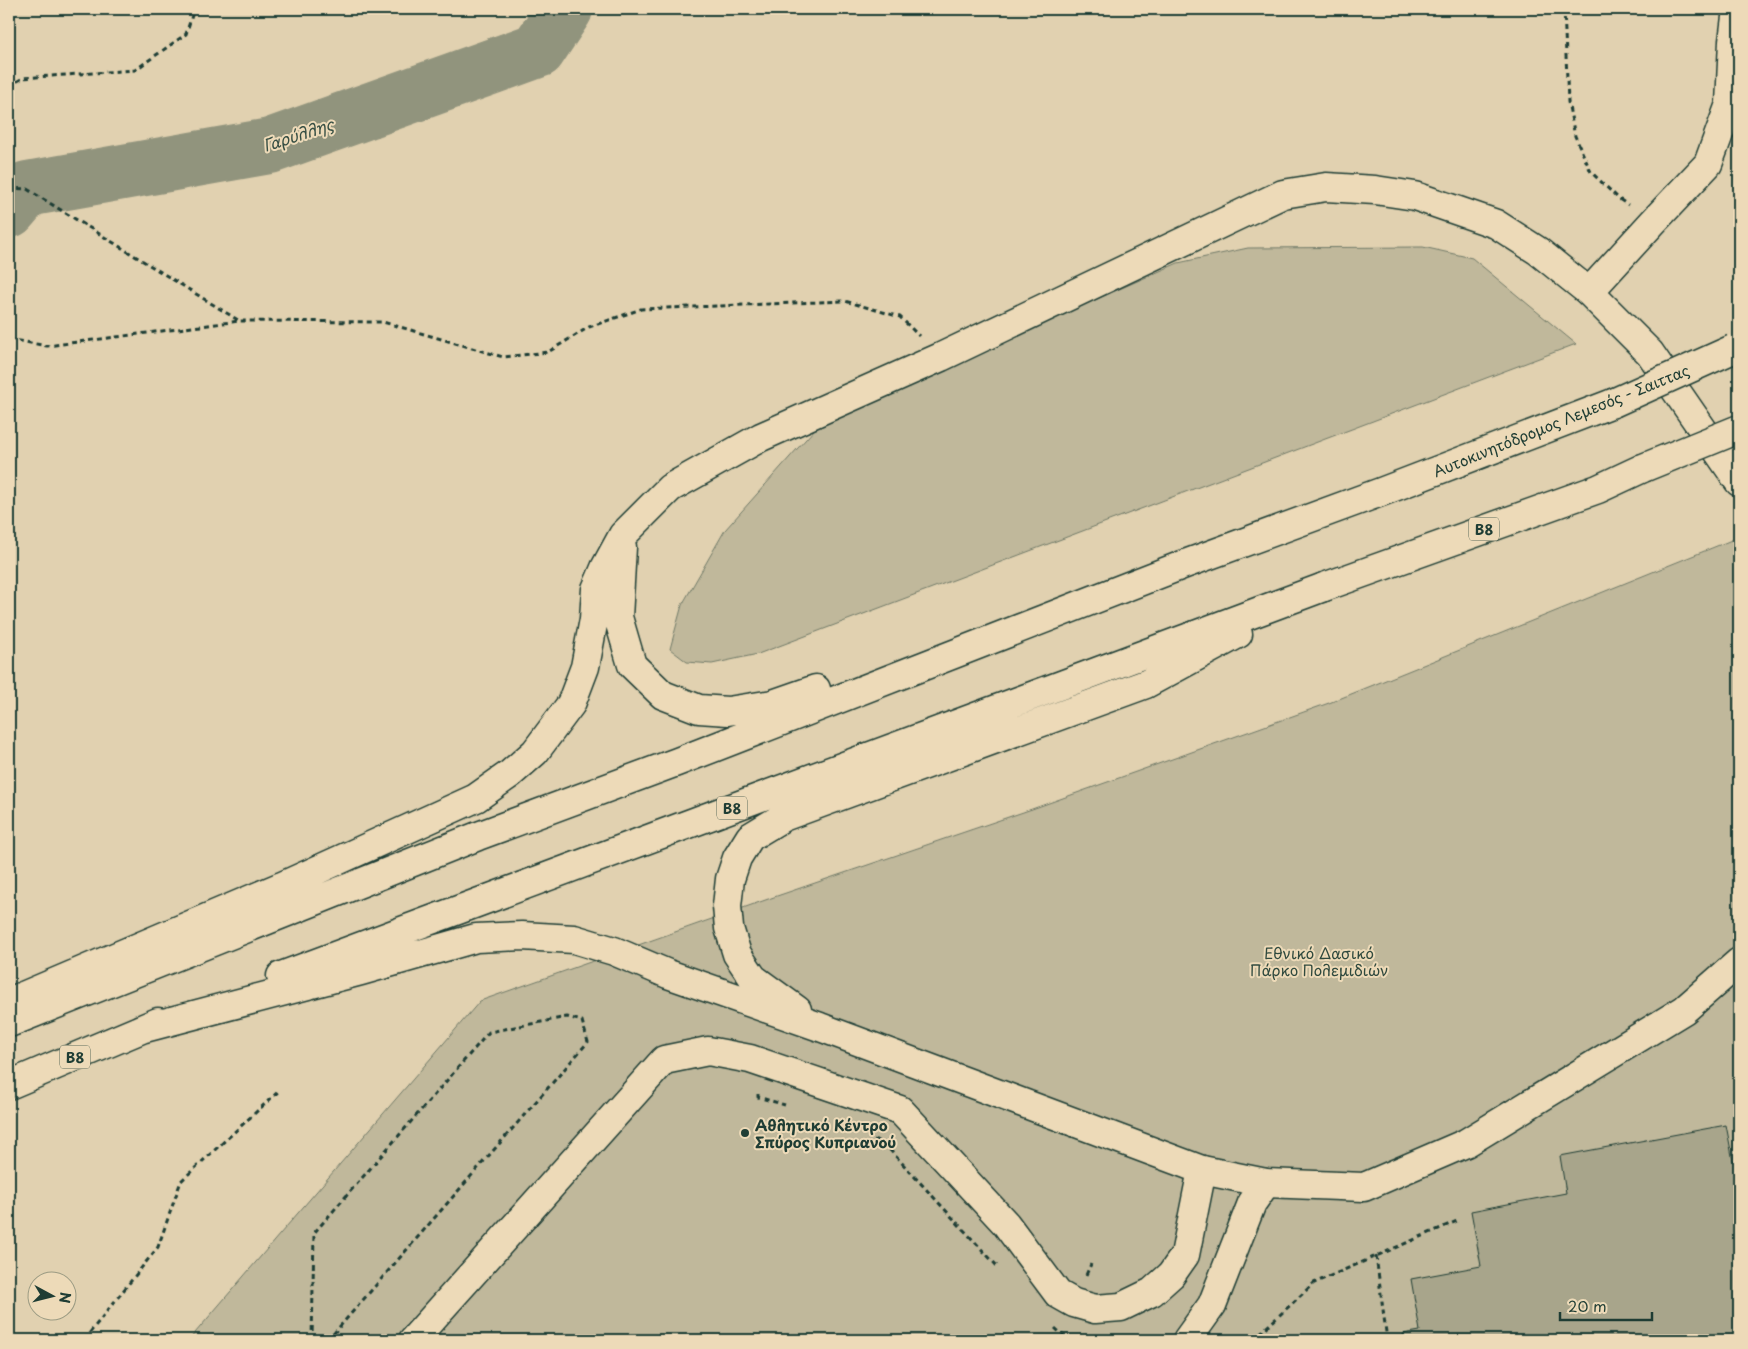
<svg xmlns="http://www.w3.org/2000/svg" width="1748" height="1349" viewBox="0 0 1748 1349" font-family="'Playpen Sans',sans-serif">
<rect width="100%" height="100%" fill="#e1d1b0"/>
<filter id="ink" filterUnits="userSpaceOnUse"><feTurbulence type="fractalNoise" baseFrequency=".02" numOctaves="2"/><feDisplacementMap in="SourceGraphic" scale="10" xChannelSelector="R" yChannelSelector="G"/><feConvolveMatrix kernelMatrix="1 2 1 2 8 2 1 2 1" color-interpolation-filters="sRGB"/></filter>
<g filter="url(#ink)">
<path fill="#c0b89b" stroke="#707a68" d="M 1423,247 L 1472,258 L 1576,344 L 758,654 L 712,664 L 687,662 L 670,649 L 682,605 L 725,530 L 822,421 L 1178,263 L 1248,248 Z
M 1739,537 L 1739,1340 L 189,1340 L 480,1001 L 774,897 L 1032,809 L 1329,703 Z"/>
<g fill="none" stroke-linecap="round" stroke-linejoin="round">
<path stroke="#91947d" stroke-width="56" d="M 9,210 L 27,189 L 270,146 L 538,50 L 565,9"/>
</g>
<path fill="#a8a58b" stroke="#1f3d34" d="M 1726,1125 L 1733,1161 L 1739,1159 L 1739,1340 L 1404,1340 L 1403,1334 L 1420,1331 L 1411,1279 L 1481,1266 L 1471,1211 L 1566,1193 L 1560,1156 Z"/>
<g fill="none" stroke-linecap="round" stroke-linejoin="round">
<defs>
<path id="minor" d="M 1589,292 L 1653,222 L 1708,164 L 1730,104 L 1733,41 L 1737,9
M 413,1340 L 664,1060 L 708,1051 L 750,1059 L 900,1110 L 1006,1224 L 1058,1294 L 1074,1303 L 1095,1309 L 1121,1307 L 1152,1292 L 1171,1275 L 1185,1255 L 1202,1170
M 1187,1340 L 1212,1305 L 1252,1203 L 1266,1183"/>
<path id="major" d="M 622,547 L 618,617 L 632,665 L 663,695 L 699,709 L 728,711 L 773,704 L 816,689
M 281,976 L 1324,587
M 9,1002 L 282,886 L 476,798 L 510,774 L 535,752 L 571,704 L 585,667 L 594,619 L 596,589 L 605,568 L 623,535 L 670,488 L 761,437 L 941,357 L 1283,194 L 1326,187 L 1375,190 L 1415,196 L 1496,224 L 1538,251 L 1589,292 L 1650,353 L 1739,482
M 797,1010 L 753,978 L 737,954 L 729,928 L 727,906 L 730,879 L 737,858 L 750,837 L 783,817 L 1146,684 L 1238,634
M 9,1023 L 478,836 L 677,762 L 1185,564 L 1381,492 L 1613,403
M 141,1029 L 361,971 L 476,938 L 522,936 L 574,939 L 614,951 L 668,974 L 820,1027 L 1202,1170 L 1266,1183 L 1364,1187 L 1466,1143 L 1684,1010 L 1739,962
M 9,1085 L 158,1022"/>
<path id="highway" d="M 1324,587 L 1598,489 L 1643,468"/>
</defs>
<use href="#minor" stroke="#1f3d34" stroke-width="31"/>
<use href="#major" stroke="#1f3d34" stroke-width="31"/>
<use href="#highway" stroke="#1f3d34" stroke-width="31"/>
<path stroke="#1f3d34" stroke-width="3" stroke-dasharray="5 4" stroke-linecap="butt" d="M 1564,9 L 1568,102 L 1575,136 L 1591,172 L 1619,199 L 1628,205
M 9,86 L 23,78 L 135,70 L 186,34 L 194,9
M 9,188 L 27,189 L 238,320
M 9,339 L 47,346 L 239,321 L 383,322 L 503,357 L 548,352 L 589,327 L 641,309 L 845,301 L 900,317 L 919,336
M 758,1094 L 758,1097 L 785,1105
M 860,1129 L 889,1149 L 998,1267
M 1376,1256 L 1387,1340
M 1086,1275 L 1091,1264
M 1055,1328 L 1068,1340
M 84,1340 L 158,1247 L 181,1181 L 279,1091
M 312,1340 L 314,1233 L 489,1032 L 567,1017 L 582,1021 L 588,1042 L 328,1340
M 1253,1340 L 1314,1283 L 1457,1221"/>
<use href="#minor" stroke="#eddab8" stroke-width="28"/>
<use href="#major" stroke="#eddab8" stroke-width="28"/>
<use href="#highway" stroke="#eddab8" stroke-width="28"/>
<defs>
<path id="highway-bridge" d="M 1613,403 L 1733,349
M 1643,468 L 1739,429"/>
</defs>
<use href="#highway-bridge" stroke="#1f3d34" stroke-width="31" stroke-linecap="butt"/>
<use href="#highway-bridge" stroke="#eddab8" stroke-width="28"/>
</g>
</g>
<circle fill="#1f3d34" stroke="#eddab8" stroke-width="2" cx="745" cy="1133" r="5"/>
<g text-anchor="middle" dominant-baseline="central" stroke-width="4" stroke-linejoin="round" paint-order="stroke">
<g fill="#eddab8" stroke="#5d6c5c" stroke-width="1">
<rect x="1469" y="517.5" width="30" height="23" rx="4"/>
<rect x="717" y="796.5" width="30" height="23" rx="4"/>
<rect x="60" y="1045.5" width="30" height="23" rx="4"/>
</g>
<g font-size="14" font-weight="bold" fill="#1f3d34">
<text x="1484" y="529">B8</text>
<text x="732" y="808">B8</text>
<text x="75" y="1057">B8</text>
</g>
<g font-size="15" fill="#1f3d34" stroke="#eddab8">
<text transform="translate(1561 420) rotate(-22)">Αυτοκινητόδρομος Λεμεσός - Σαιττας</text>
</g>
<g font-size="15" fill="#2f493e" stroke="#eddab8">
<text x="1319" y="952">Εθνικό Δασικό<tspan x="1319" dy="17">Πάρκο Πολεμιδιών</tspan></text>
</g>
<g font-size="15" font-weight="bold" fill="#1f3d34" stroke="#eddab8" text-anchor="start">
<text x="755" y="1124">Αθλητικό Κέντρο<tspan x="755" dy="17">Σπύρος Κυπριανού</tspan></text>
</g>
<g font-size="16" font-style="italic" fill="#364e43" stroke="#eddab8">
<text transform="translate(298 134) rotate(-18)">Γαρύλλης</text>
</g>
</g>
<rect width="1748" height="1349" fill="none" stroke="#eddab8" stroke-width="30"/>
<rect x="15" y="15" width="1718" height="1319" fill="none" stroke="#1f3d34" stroke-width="2" filter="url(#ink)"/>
<g transform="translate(52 1296) rotate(97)"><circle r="24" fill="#eddab8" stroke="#9b9b83"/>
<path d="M0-4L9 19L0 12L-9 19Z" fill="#1f3d34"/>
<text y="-8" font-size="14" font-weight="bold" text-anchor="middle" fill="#1f3d34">N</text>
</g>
<path d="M1560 1312v8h92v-8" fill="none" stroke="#1f3d34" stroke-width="2.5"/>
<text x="1568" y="1312" font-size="15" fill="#1f3d34" stroke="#eddab8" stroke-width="4" paint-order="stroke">20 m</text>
</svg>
